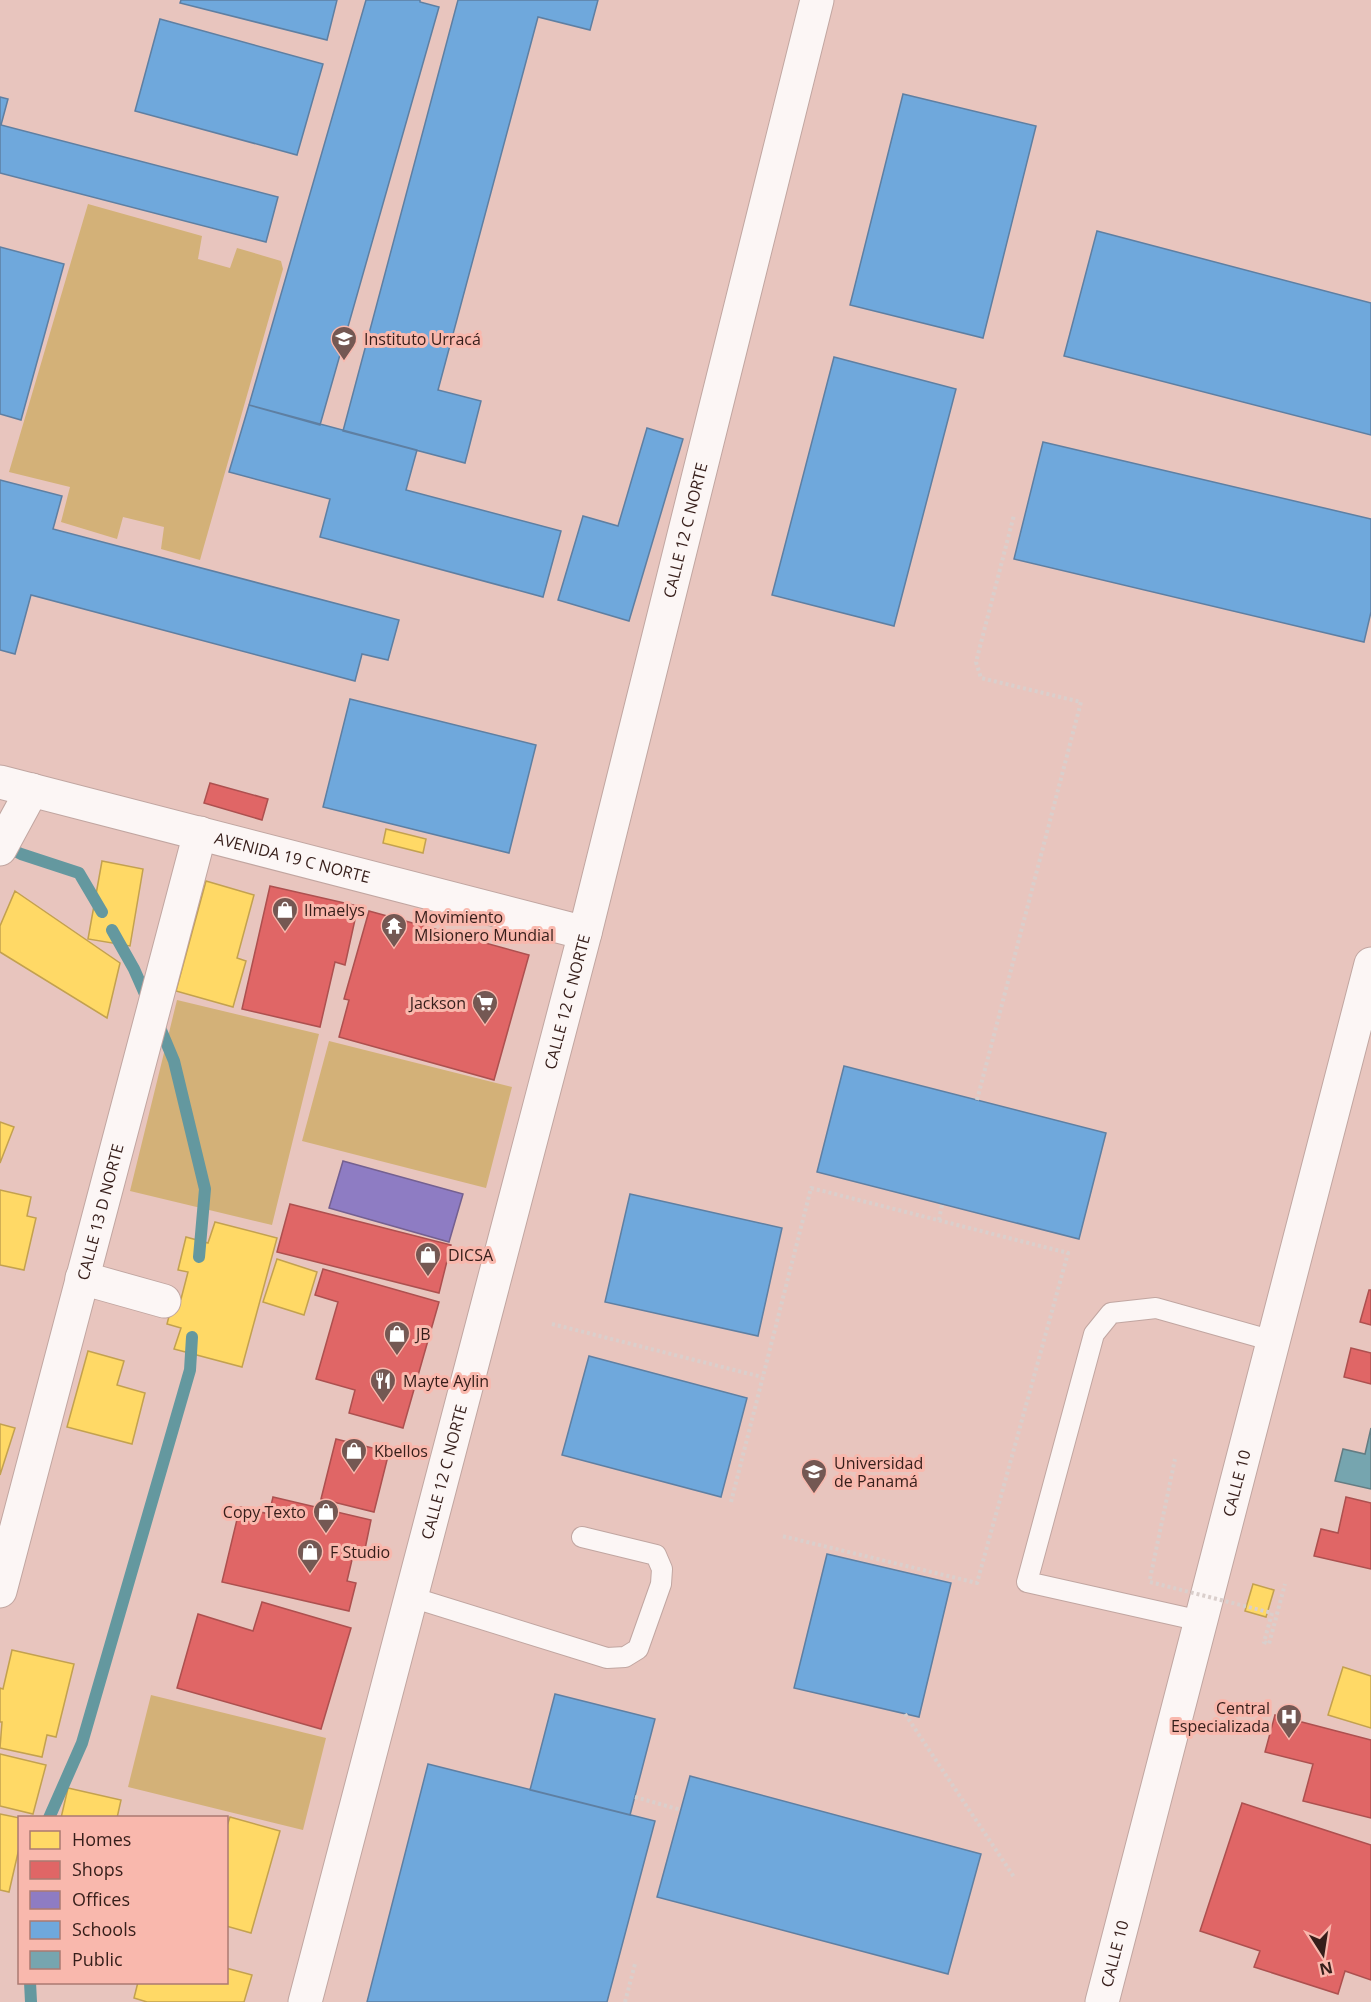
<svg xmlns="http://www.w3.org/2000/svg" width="1371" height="2002" viewBox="0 0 1371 2002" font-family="'Open Sans',sans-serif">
<rect width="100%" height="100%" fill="#e8c5be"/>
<path fill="#d3b178" d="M 88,204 L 202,236 L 198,259 L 230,268 L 237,248 L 281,261 L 283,269 L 200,560 L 161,549 L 164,527 L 123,517 L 117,539 L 61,522 L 70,487 L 9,472 Z
M 177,1000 L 319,1034 L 272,1225 L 130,1191 Z
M 329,1041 L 512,1087 L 486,1188 L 302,1141 Z
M 151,1695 L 326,1738 L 303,1830 L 128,1787 Z"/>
<path fill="#ffd966" stroke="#c3a14f" stroke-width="1.5" d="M 386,829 L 426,839 L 423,853 L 383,843 Z
M 102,861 L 143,869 L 130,946 L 88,939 Z
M 206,881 L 254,895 L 237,958 L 246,961 L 233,1007 L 176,991 Z
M 15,891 L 120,963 L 107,1018 L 0,952 L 0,926 Z
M 0,1122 L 14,1127 L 0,1163 Z
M 0,1190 L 31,1197 L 27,1216 L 36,1218 L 24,1270 L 0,1265 Z
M 215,1222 L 277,1238 L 242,1367 L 174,1349 L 181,1328 L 167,1324 L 174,1297 L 181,1299 L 188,1272 L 178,1270 L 186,1237 L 208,1243 Z
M 277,1259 L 317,1272 L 304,1315 L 263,1302 Z
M 88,1351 L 124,1361 L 117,1385 L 145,1393 L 132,1444 L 67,1427 Z
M 0,1424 L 15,1428 L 0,1475 Z
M 1253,1584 L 1274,1590 L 1266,1617 L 1245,1611 Z
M 12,1650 L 74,1664 L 56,1737 L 47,1735 L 42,1757 L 0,1748 L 2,1722 L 0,1722 L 0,1688 L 3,1689 Z
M 1343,1667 L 1371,1676 L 1371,1728 L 1328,1715 Z
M 0,1754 L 46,1765 L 33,1814 L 0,1806 Z
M 68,1788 L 121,1800 L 117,1818 L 61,1818 Z
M 0,1814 L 20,1818 L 20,1844 L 9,1892 L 0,1890 Z
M 230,1817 L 280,1831 L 251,1933 L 226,1926 L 226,1829 Z
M 226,1968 L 252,1975 L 244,2002 L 147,2002 L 134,1998 L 138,1982 L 226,1982 Z"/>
<path fill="#e06666" stroke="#ad504f" stroke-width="1.5" d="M 210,783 L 268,799 L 262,820 L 204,803 Z
M 270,886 L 358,906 L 345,965 L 335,962 L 320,1027 L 242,1009 Z
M 369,911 L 529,955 L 494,1080 L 339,1037 L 349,1000 L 344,999 Z
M 290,1204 L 451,1245 L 439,1293 L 277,1252 Z
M 323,1269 L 439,1302 L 403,1428 L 349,1413 L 355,1390 L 316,1379 L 338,1302 L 315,1295 Z
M 1369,1290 L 1371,1290 L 1371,1325 L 1360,1322 Z
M 1351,1348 L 1371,1353 L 1371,1384 L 1344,1377 Z
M 336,1439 L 389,1452 L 374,1512 L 321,1499 Z
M 273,1497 L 371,1520 L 365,1549 L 355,1547 L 347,1581 L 356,1583 L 349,1611 L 222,1582 L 240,1507 L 269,1514 Z
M 1346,1497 L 1371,1503 L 1371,1569 L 1314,1556 L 1321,1529 L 1338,1533 Z
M 262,1602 L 351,1628 L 321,1729 L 177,1688 L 198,1614 L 253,1631 Z
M 1275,1715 L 1371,1740 L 1371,1818 L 1303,1801 L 1313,1764 L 1265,1752 Z
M 1242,1803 L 1371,1845 L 1371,1980 L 1345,1971 L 1338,1994 L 1254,1967 L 1260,1951 L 1200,1931 Z"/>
<path fill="#8e7cc3" stroke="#746090" stroke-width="1.5" d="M 343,1161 L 463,1194 L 449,1242 L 329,1208 Z"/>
<path fill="#6fa8dc" stroke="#5e7fa2" stroke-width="1.5" d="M 181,0 L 337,0 L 327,40 L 180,3 Z
M 366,0 L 420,0 L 420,2 L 439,7 L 320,425 L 249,405 Z
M 458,0 L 598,0 L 590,30 L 538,17 L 438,390 L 481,401 L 465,463 L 343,431 Z
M 160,19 L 323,64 L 297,155 L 135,111 Z
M 903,94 L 1036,126 L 983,338 L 850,305 Z
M 0,97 L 8,99 L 1,125 L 278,197 L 266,242 L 0,173 Z
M 1097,231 L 1371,303 L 1371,435 L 1064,356 Z
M 0,247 L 64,264 L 21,420 L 0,414 Z
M 834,357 L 956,389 L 894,626 L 772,595 Z
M 249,405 L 417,450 L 406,490 L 561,531 L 543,597 L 320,537 L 330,499 L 229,472 Z
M 647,428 L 683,439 L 629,621 L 558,600 L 583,516 L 618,526 Z
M 1043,442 L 1371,519 L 1371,612 L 1364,642 L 1014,559 Z
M 0,480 L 62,496 L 53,529 L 399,620 L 388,660 L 362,654 L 355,681 L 31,595 L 15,654 L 0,650 Z
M 350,699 L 536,745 L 509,853 L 323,807 Z
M 844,1066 L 1106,1133 L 1079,1239 L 817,1172 Z
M 630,1194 L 782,1228 L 758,1336 L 605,1302 Z
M 589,1356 L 747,1398 L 721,1497 L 562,1455 Z
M 827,1554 L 951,1583 L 919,1717 L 794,1688 Z
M 555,1694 L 655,1719 L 630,1815 L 530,1790 Z
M 428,1764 L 655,1821 L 607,2002 L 367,2002 Z
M 690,1776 L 981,1854 L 948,1974 L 657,1897 Z"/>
<path fill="#76a5af" stroke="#637c82" stroke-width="1.5" d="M 1371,1428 L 1371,1489 L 1335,1481 L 1343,1449 L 1365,1454 Z"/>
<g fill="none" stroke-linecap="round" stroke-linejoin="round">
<path stroke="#64989f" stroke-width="12" d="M 5,846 L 21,854 L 79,873 L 102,912
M 112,930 L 134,969 L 149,1003
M 158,1023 L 174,1061 L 205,1189 L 199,1257
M 49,1818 L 82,1743 L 190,1370 L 192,1337
M 30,1982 L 31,2002"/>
<defs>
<path id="service" d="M 411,1597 L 607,1658 L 625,1657 L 638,1649 L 661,1584 L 662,1569 L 656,1555 L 582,1537
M 1201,1621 L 1027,1582 L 1094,1334 L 1111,1313 L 1156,1308 L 1273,1341"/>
<g id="minor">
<path id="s1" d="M 0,782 L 585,933"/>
<path d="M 0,849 L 32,790"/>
<path d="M 82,1278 L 164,1301"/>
<path id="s2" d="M 0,1591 L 200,833"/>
<path id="s3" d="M 305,2002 L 585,933 L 817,0"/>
</g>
<g id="secondary">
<path id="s4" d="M 1102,2002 L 1371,964"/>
</g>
</defs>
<use href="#service" stroke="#c1a6a1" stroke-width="22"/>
<use href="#minor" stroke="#c1a6a1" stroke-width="35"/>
<use href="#secondary" stroke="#c1a6a1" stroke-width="35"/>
<path stroke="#dacfcc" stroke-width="4" stroke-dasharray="3 3" stroke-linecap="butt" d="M 977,1100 L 1081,702 L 981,678 L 976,662 L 1014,515
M 939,1220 L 942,1204
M 552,1324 L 762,1377
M 731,1502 L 811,1188 L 1068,1253 L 977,1583 L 782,1536
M 1150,1579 L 1175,1459
M 1272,1613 L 1264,1642 L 1269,1644 L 1285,1584
M 905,1714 L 1014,1877
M 635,1797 L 681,1810
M 625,2002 L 635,1964"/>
<use href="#service" stroke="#fcf6f5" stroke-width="20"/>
<use href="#minor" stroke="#fcf6f5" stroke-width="33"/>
<use href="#secondary" stroke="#fcf6f5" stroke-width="33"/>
<path stroke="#dacfcc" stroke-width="4" stroke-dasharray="3 3" stroke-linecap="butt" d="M 1150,1582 L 1272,1613"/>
</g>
<defs>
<symbol id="school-pin" viewBox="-11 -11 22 30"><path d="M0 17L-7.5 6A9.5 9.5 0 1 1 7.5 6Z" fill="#745853" stroke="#f9b8ad"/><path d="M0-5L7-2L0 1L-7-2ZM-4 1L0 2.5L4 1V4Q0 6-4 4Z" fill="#fff"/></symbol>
<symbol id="shop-pin" viewBox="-11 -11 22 30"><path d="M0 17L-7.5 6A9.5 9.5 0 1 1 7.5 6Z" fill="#745853" stroke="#f9b8ad"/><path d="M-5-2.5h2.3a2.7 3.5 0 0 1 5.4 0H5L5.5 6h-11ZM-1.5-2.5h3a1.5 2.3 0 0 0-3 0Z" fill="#fff"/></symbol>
<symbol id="temple-pin" viewBox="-11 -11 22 30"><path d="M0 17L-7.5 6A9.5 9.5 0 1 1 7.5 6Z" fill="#745853" stroke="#f9b8ad"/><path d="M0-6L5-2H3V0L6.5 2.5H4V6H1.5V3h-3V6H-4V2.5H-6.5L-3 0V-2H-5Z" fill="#fff"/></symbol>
<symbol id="supermarket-pin" viewBox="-11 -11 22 30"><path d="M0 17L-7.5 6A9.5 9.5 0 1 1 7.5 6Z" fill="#745853" stroke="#f9b8ad"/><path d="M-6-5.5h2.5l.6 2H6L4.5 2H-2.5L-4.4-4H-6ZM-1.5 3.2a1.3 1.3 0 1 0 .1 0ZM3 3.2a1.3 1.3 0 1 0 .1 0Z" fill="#fff"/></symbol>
<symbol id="restaurant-pin" viewBox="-11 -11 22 30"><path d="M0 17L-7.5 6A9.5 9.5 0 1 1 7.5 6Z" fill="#745853" stroke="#f9b8ad"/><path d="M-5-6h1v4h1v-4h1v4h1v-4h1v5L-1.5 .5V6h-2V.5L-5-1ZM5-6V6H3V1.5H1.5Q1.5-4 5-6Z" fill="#fff"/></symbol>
<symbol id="university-pin" viewBox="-11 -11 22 30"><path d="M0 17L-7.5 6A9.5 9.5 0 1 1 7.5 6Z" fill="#745853" stroke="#f9b8ad"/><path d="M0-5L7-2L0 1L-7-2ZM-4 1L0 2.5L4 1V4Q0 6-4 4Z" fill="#fff"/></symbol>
<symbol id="hospital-pin" viewBox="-11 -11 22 30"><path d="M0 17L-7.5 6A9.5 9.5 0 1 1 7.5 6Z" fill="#745853" stroke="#f9b8ad"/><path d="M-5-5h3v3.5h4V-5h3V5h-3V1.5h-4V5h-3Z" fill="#fff"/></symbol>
</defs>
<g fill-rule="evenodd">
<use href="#school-pin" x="329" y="324" width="30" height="40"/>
<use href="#shop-pin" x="270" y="895" width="30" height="40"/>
<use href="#temple-pin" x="379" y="911" width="30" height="40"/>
<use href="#supermarket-pin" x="470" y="988" width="30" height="40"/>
<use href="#shop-pin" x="413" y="1240" width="30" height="40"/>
<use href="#shop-pin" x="382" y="1319" width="30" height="40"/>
<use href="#restaurant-pin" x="368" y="1366" width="30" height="40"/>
<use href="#shop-pin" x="339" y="1436" width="30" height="40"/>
<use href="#university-pin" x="799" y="1457" width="30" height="40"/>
<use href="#shop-pin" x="311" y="1497" width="30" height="40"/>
<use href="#shop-pin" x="295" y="1537" width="30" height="40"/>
<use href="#hospital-pin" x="1274" y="1702" width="30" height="40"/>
</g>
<g text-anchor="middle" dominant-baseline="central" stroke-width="6" stroke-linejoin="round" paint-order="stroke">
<g font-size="16" fill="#361e1a" stroke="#f9b8ad" text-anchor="start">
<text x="364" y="339">Instituto Urracá</text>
<text x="304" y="910">Ilmaelys</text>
<text x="414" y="917">Movimiento<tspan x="414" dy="18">MIsionero Mundial</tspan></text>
<text x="466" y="1003" text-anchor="end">Jackson</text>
<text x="448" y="1255">DICSA</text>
<text x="416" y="1334">JB</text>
<text x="403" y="1381">Mayte Aylin</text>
<text x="374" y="1451">Kbellos</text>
<text x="834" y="1463">Universidad<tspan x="834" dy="18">de Panamá</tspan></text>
<text x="306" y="1512" text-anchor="end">Copy Texto</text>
<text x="330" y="1552">F Studio</text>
<text x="1270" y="1708" text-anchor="end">Central<tspan x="1270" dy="18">Especializada</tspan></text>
</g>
<g font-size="16" fill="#361e1a" stroke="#f9b8ad">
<text stroke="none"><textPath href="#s3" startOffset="1520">CALLE 12 C NORTE</textPath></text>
<text stroke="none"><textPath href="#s1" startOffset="302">AVENIDA 19 C NORTE</textPath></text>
<text stroke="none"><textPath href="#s3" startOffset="1034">CALLE 12 C NORTE</textPath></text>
<text stroke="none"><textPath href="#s2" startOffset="392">CALLE 13 D NORTE</textPath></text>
<text stroke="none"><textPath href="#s3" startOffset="548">CALLE 12 C NORTE</textPath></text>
<text stroke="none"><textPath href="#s4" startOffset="536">CALLE 10</textPath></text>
<text stroke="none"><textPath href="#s4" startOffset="50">CALLE 10</textPath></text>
</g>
</g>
<rect x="18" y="1816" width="210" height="168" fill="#f9b8ad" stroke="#ab7a72" stroke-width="1.5"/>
<rect x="30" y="1831" width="30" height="18" fill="#ffd966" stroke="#ab7a72" stroke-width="1.5"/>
<text x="72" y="1846" font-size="18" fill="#361e1a">Homes</text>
<rect x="30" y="1861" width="30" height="18" fill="#e06666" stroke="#ab7a72" stroke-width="1.5"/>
<text x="72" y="1876" font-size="18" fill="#361e1a">Shops</text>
<rect x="30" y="1891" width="30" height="18" fill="#8e7cc3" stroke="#ab7a72" stroke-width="1.5"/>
<text x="72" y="1906" font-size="18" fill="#361e1a">Offices</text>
<rect x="30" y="1921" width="30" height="18" fill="#6fa8dc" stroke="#ab7a72" stroke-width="1.5"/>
<text x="72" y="1936" font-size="18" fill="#361e1a">Schools</text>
<rect x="30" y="1951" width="30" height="18" fill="#76a5af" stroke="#ab7a72" stroke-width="1.5"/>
<text x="72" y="1966" font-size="18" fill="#361e1a">Public</text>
<g transform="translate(1323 1954) rotate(168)" stroke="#f9b8ad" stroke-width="4.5" paint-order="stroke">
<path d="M0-4.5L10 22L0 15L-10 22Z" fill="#361e1a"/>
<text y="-9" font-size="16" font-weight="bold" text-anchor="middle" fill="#361e1a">N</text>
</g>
</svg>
